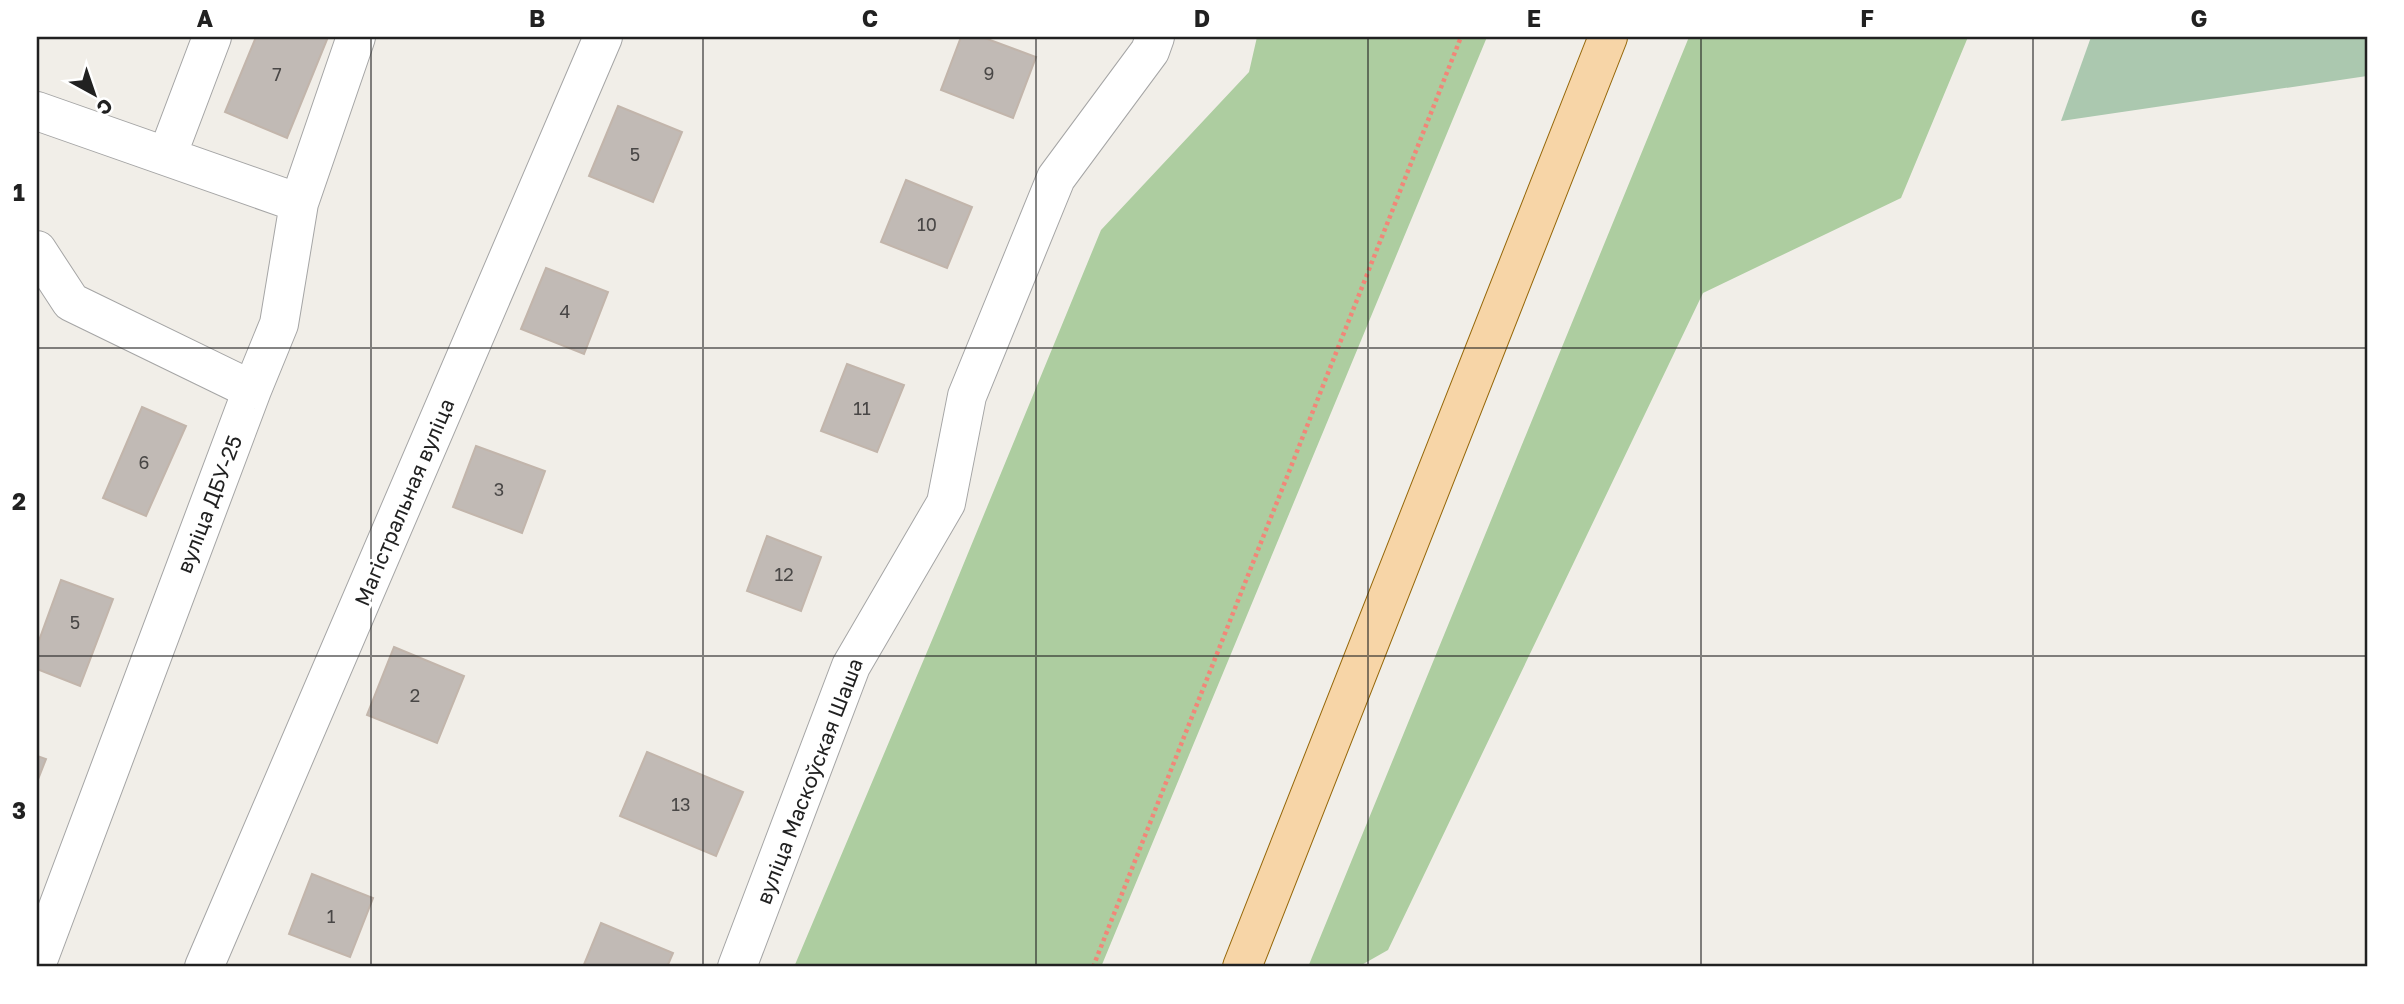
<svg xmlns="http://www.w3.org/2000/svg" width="2404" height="1004" viewBox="0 0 2404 1004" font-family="'Golos Text',sans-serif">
<rect width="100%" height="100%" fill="#f1eee8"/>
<path fill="#adcda0" d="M 1257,37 L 1487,37 L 1101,967 L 794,967 L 943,614 L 1101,230 L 1249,72 Z
M 1689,37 L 1968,37 L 1901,198 L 1703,293 L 1388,950 L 1358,967 L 1308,967 Z"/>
<path fill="#abc8af" d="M 2091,37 L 2367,37 L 2367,76 L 2061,121 Z"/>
<path fill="#c1bab5" stroke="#c2b5ab" stroke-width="2" d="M 256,37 L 328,37 L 287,138 L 225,112 Z
M 961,37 L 982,37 L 1036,57 L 1013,118 L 941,90 Z
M 618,106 L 682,132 L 653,202 L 589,176 Z
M 906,180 L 972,207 L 947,268 L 881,242 Z
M 546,268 L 608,292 L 584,354 L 521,329 Z
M 847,364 L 904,385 L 877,452 L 821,431 Z
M 142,407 L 186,426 L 146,516 L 103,498 Z
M 476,446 L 545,471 L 522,533 L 453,507 Z
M 767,536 L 821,557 L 801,611 L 747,591 Z
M 61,580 L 113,599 L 80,686 L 37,669 L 37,646 Z
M 394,647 L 464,676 L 437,743 L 367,715 Z
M 647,752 L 743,792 L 716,856 L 620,816 Z
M 37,756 L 46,759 L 37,782 Z
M 312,874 L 373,898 L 350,957 L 289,934 Z
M 601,923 L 673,953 L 667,967 L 583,967 Z"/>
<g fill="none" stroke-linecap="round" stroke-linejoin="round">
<defs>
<path id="minor" d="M 37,111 L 299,203
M 167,156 L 212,37
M 37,250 L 71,302 L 252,390
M 37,963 L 252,390 L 279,324 L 299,203 L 356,37
M 204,967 L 603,37
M 737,967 L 851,666 L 946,503 L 967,396 L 1056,178 L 1150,51 L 1155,37"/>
<path id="major" d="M 1242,967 L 1608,37"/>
</defs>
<use href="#minor" stroke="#a5a5a5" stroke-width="40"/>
<use href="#major" stroke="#956709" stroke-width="40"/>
<path stroke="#f28678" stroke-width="4.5" stroke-dasharray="3.5 3.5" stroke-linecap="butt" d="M 1093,967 L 1461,37"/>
<use href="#minor" stroke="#fff" stroke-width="38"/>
<use href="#major" stroke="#f7d5a7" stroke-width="38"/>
</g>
<path fill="none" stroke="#212121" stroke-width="2" stroke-opacity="0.55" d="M 371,37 L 371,967M 703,37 L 703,967M 1036,37 L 1036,967M 1368,37 L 1368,967M 1701,37 L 1701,967M 2033,37 L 2033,967M 37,348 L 2367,348M 37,656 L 2367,656"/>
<g text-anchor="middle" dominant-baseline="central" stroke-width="6" stroke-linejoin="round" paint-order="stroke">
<g font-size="18" fill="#494746">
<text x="989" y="73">9</text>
<text x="277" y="74">7</text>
<text x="635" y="154">5</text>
<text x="927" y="224">10</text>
<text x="565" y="311">4</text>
<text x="862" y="408">11</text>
<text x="144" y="462">6</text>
<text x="499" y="489">3</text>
<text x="784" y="574">12</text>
<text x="75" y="622">5</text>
<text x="415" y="695">2</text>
<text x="681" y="804">13</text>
<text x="331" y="916">1</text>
</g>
<g font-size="21" fill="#212121" stroke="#fff">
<text transform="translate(404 502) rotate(-67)">Магістральная вуліца</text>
<text transform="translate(209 504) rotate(-69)">вуліца ДБУ-25</text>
<text transform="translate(809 781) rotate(-69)">вуліца Маскоўская Шаша</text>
</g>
</g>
<rect width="2404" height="1004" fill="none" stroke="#ffffff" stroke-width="77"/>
<g transform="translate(94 94) rotate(140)" stroke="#ffffff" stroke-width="5" paint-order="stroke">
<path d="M0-5L12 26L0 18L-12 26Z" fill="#212121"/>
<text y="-10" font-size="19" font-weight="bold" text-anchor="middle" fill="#212121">С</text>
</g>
<rect x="38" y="38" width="2328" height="927" fill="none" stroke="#212121" stroke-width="2.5"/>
<g font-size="23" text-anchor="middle" font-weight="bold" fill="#212121">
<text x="205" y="27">A</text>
<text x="537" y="27">B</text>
<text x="870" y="27">C</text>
<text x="1202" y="27">D</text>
<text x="1534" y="27">E</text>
<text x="1867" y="27">F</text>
<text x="2199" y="27">G</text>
<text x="19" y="201">1</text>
<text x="19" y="510">2</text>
<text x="19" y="819">3</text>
</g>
</svg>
